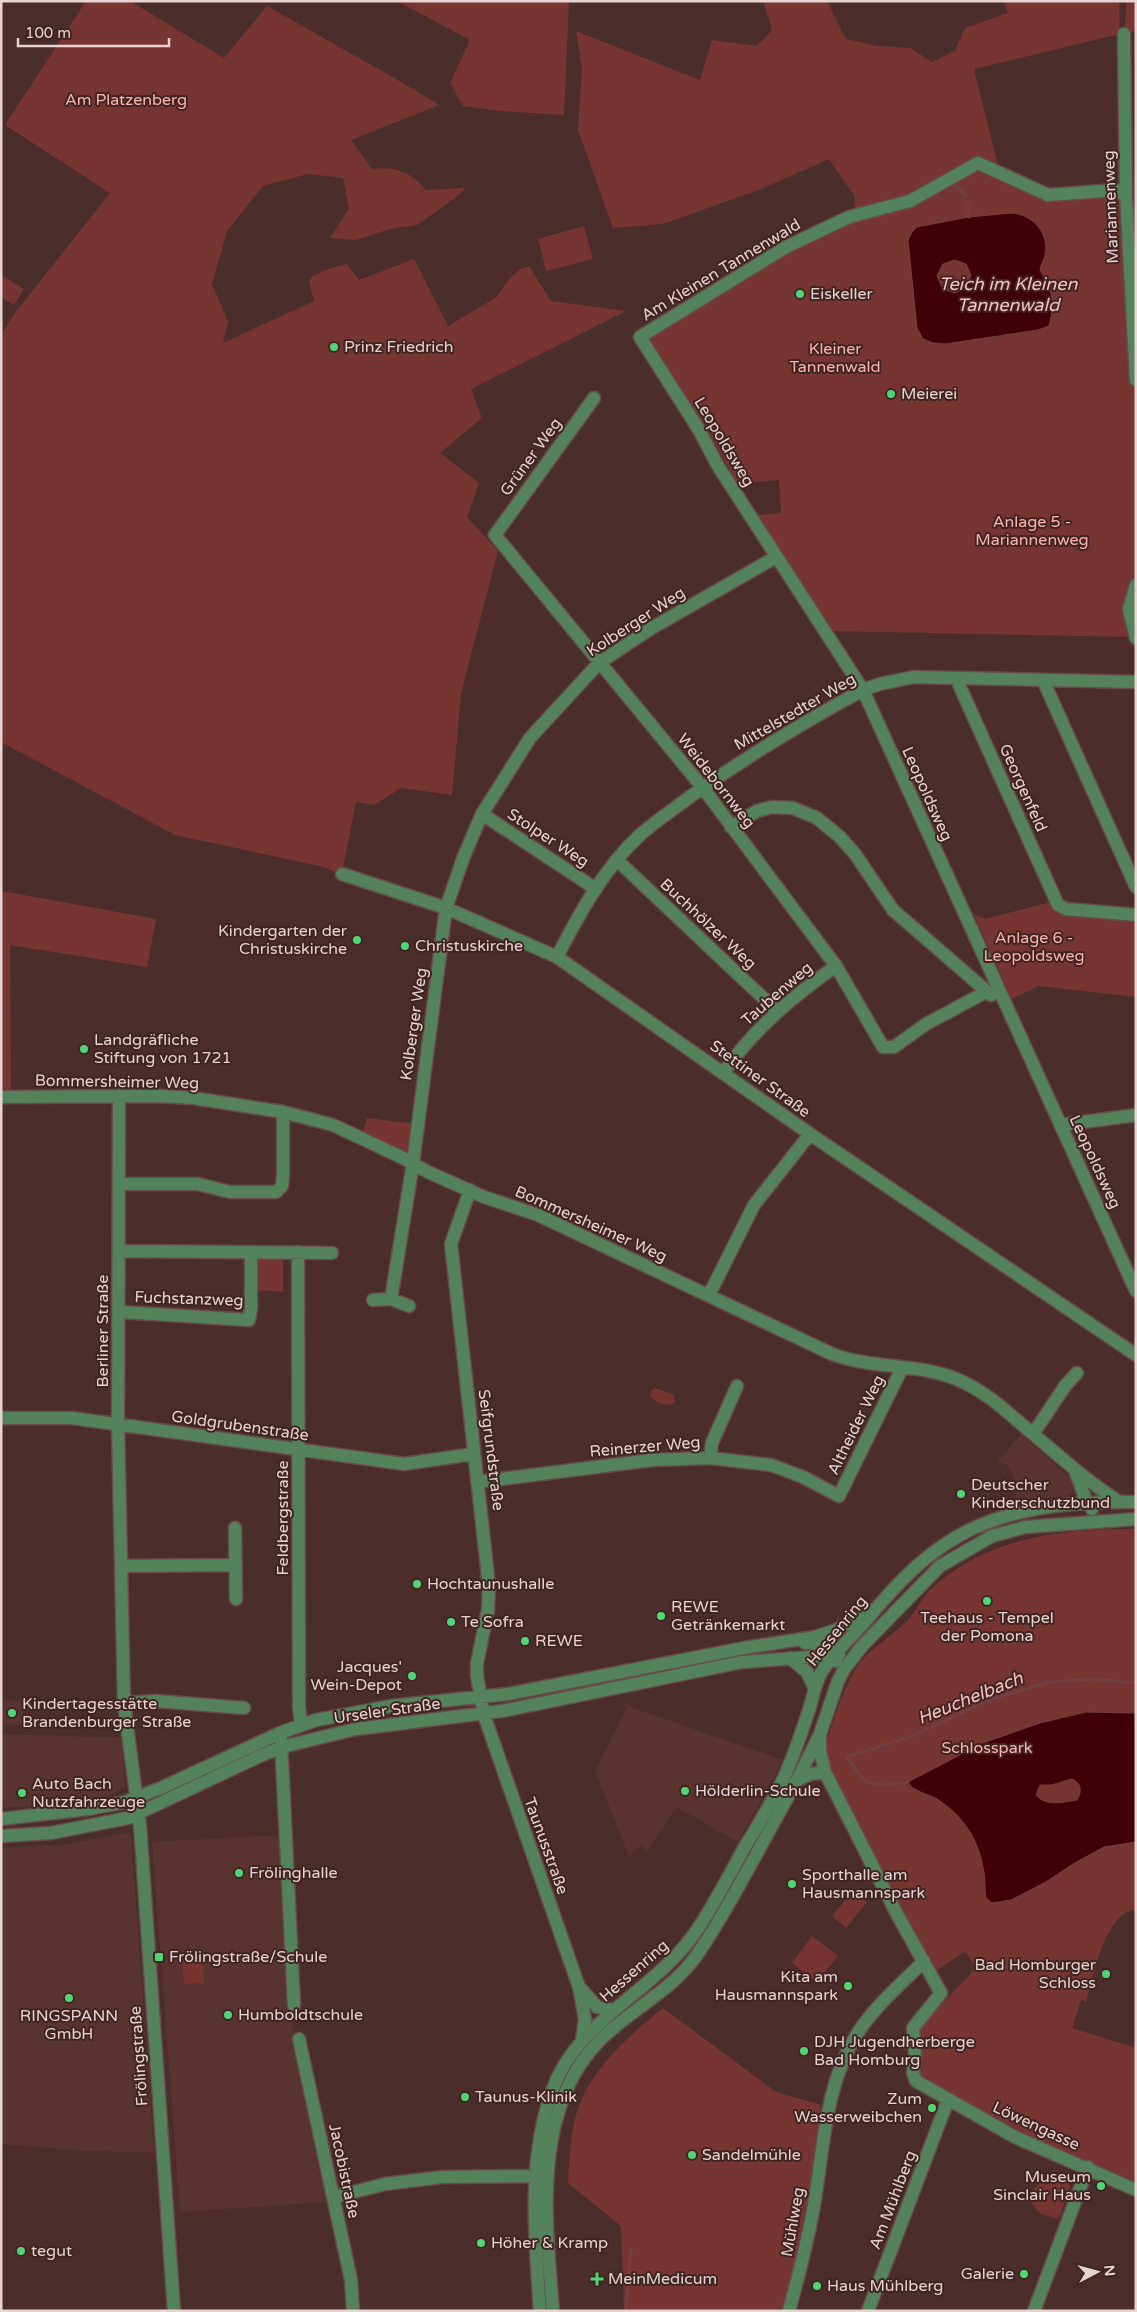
<svg xmlns="http://www.w3.org/2000/svg" width="1137" height="2312" viewBox="0 0 1137 2312" font-family="'Varela Round',sans-serif">
<rect width="100%" height="100%" fill="#4b2e2b"/>
<path fill="#583330" d="M 1021,1434 L 1070,1478 L 1074,1486 L 1071,1495 L 1012,1503 L 1011,1497 L 1016,1497 L 1014,1477 L 1007,1465 L 997,1462 Z
M 1,1700 L 23,1701 L 22,1725 L 1,1724 Z
M 628,1706 L 783,1760 L 738,1842 L 677,1807 L 646,1852 L 641,1845 L 629,1856 L 595,1771 Z
M 1,1734 L 122,1738 L 125,1787 L 111,1795 L 80,1801 L 1,1808 Z
M 126,1832 L 131,1835 L 154,2153 L 73,2150 L 1,2144 L 1,1848 L 72,1844 Z
M 281,1835 L 293,2033 L 328,2202 L 180,2212 L 152,1842 Z"/>
<path fill="#773532" d="M 86,1 L 130,1 L 224,58 L 267,6 L 403,83 L 439,105 L 351,140 L 372,169 C 396,166 411,172 426,190 L 466,188 L 455,198 L 417,225 L 390,229 L 356,240 L 330,238 L 349,209 L 343,178 L 308,174 L 263,186 L 227,231 L 212,284 L 228,321 L 223,343 L 314,301 L 309,281 L 311,277 L 328,269 L 347,264 L 359,280 L 414,259 L 448,326 L 497,297 L 509,279 L 519,270 L 529,266 L 551,301 L 626,311 L 471,389 L 482,418 L 440,453 L 479,483 L 467,517 L 498,551 L 461,693 L 452,795 L 401,788 L 374,805 L 356,802 L 342,874 L 320,866 L 175,835 L 1,742 L 1,335 L 15,313 L 110,193 L 5,125 Z
M 397,1 L 569,1 L 564,115 L 501,111 L 463,106 L 450,83 L 470,40 Z
M 763,1 L 827,1 L 846,39 L 877,46 L 910,48 L 932,62 L 955,51 L 965,28 L 1008,13 L 1004,1 L 1119,1 L 1120,34 L 974,69 L 999,169 L 978,165 L 1047,198 L 1117,192 L 1136,382 L 1136,585 L 1129,609 L 1135,637 L 831,631 L 758,515 L 781,513 L 779,480 L 737,483 L 705,425 L 645,337 L 700,300 L 854,216 L 855,197 L 829,159 L 761,189 L 663,224 L 613,228 L 578,130 L 582,69 L 576,31 L 700,80 L 712,40 L 757,46 L 772,30 Z
M 1127,1 L 1136,1 L 1136,31 L 1124,34 Z
M 584,226 L 593,259 L 546,271 L 538,239 Z
M 1,275 L 24,289 L 14,305 L 1,297 Z
M 1,891 L 156,919 L 147,967 L 10,945 L 11,1091 L 1,1091 Z
M 1051,902 L 1056,914 L 1136,921 L 1136,997 L 1039,986 L 1012,999 L 974,914 L 985,919 Z
M 367,1118 L 417,1124 L 413,1163 L 361,1139 Z
M 262,1256 L 283,1256 L 283,1292 L 254,1290 L 254,1263 Z
M 655,1388 L 674,1395 L 675,1402 C 667,1408 655,1403 650,1395 L 652,1390 Z
M 1136,1529 L 1136,1909 C 1104,1914 1094,1976 1086,2002 L 1081,2000 L 1072,2028 L 1136,2048 L 1136,2186 L 1015,2130 L 919,2078 L 917,2030 L 976,1968 L 965,1951 L 936,1971 C 896,1901 857,1829 826,1755 L 825,1747 C 833,1722 845,1681 862,1660 C 876,1645 893,1635 908,1620 C 917,1610 923,1596 933,1587 C 991,1536 1061,1529 1136,1529 Z
M 853,1891 L 867,1902 L 846,1928 L 832,1916 Z
M 812,1936 L 838,1956 L 817,1982 L 792,1963 Z
M 202,1953 L 204,1983 L 184,1984 L 182,1954 Z
M 663,2008 L 776,2092 L 821,2105 C 812,2174 803,2244 783,2311 L 624,2311 L 621,2226 L 568,2183 C 569,2165 570,2147 573,2129 C 582,2076 624,2040 663,2008 Z
M 1048,2180 L 1065,2181 L 1070,2186 L 1059,2219 L 1041,2214 L 1032,2204 C 1031,2191 1035,2184 1048,2180 Z"/>
<path fill="#3f0105" stroke="#714042" fill-rule="evenodd" d="M 1011,213 C 1032,214 1050,233 1045,255 C 1044,260 1041,264 1040,270 C 1052,293 1056,299 1049,326 L 1038,330 L 945,344 L 933,343 L 923,339 L 917,328 L 908,240 L 912,232 L 917,227 L 969,217 ZM 955,260 L 966,264 L 971,275 L 966,288 L 955,293 L 943,289 L 937,276 L 943,264 Z
M 1086,1712 L 1136,1713 L 1136,1842 L 1104,1847 L 1073,1864 L 1046,1882 L 1011,1900 L 992,1903 L 986,1898 C 984,1888 986,1877 983,1867 C 977,1837 963,1816 937,1799 C 928,1794 912,1791 908,1782 L 983,1743 L 1040,1723 ZM 1071,1779 C 1082,1782 1082,1792 1077,1800 C 1064,1802 1046,1807 1036,1795 L 1040,1785 L 1052,1785 Z"/>
<g fill="none" stroke-linecap="round" stroke-linejoin="round">
<path stroke="#714042" stroke-width="3" d="M 952,182 L 966,196
M 968,204 L 969,217
M 908,1782 L 887,1785 L 865,1782 L 847,1757 L 912,1736 L 992,1699 L 1049,1682 L 1094,1679 L 1136,1683
M 626,2311 L 631,2249"/>
<defs>
<path id="minor" d="M 1124,34 L 1126,196 L 1136,380
M 1126,196 L 1117,190 L 1048,195 L 978,163 L 910,201 L 849,217 L 786,247 L 640,337 L 699,430 L 718,466 L 863,690 L 1136,1291
M 594,398 L 495,535 L 703,788 L 836,966 L 883,1047 L 894,1047 L 926,1024 L 986,992
M 1136,585 L 1129,609 L 1136,638
M 956,678 L 1058,905 L 1066,909 L 1136,915
M 1043,680 L 1136,887
M 482,814 L 596,889
M 731,827 L 757,811 L 772,807 L 793,808 L 817,818 L 840,837 L 855,854 L 893,910 L 991,995
M 617,860 L 777,1011
M 342,874 L 446,908 L 557,957 L 810,1134 L 1136,1355
M 557,957 C 579,914 604,868 640,835 C 656,821 674,809 691,796 C 746,757 804,722 863,690 L 880,684 L 914,677 L 1136,682
M 724,1072 C 754,1029 793,996 836,966
M 119,1096 L 118,1425 L 124,1703 L 140,1825 L 174,2311
M 1,1097 L 160,1096 L 193,1098 L 283,1112 L 333,1125 L 401,1157 L 428,1172 L 484,1197 L 538,1215 L 832,1354 C 875,1370 924,1362 965,1383 C 988,1394 1006,1411 1026,1428 C 1056,1453 1085,1480 1118,1501
M 1061,1125 L 1136,1115
M 120,1184 L 198,1184 L 230,1192 L 276,1192 L 282,1186 L 283,1177 L 283,1112
M 470,1190 L 451,1244 L 489,1586 L 488,1610 L 477,1663 L 477,1676 L 484,1715 L 579,1987 L 585,2019 L 582,2040
M 120,1251 L 332,1253
M 298,1252 L 299,1707 L 301,1724
M 709,1295 L 754,1205 L 810,1134
M 373,1300 L 391,1299
M 409,1306 L 391,1299 L 413,1163 L 446,908 L 464,856 L 482,814 L 530,738 L 599,663 L 650,629 L 776,557
M 120,1312 L 249,1320 L 251,1309 L 251,1252
M 1,1418 L 72,1418 L 404,1464 L 473,1454
M 1033,1434 L 1065,1386 L 1077,1373
M 710,1458 L 712,1443 L 737,1386
M 1075,1470 L 1085,1498 L 1092,1509
M 477,1482 L 652,1460 L 710,1458 L 771,1465 L 803,1477 L 839,1496 L 902,1368
M 235,1528 L 236,1599
M 121,1566 L 235,1565
M 805,1643 C 819,1643 832,1646 836,1661
M 790,1658 L 807,1672 L 815,1689
M 124,1703 L 156,1701 L 244,1708
M 820,1736 L 820,1751 L 825,1772 L 898,1916 L 941,1993 L 913,2028 L 915,2053 L 913,2073 L 916,2081 L 1015,2137 L 1136,2190
M 281,1740 L 294,2005
M 797,1780 L 811,1774 L 825,1772
M 1,1819 L 89,1809 L 125,1802 L 161,1788 L 280,1733 L 316,1720 L 391,1706 L 508,1694 L 744,1648 L 815,1637 L 836,1630 L 870,1611
M 1,1836 L 51,1833 L 128,1818 L 262,1755 L 282,1747 L 356,1729 L 502,1711 L 742,1662 L 839,1655
M 582,1990 L 597,2007 L 613,2010
M 299,2039 L 351,2280 L 353,2311
M 334,2197 L 385,2184 L 442,2177 L 535,2176
M 540,2311 C 535,2237 527,2162 552,2091 C 578,2017 657,1992 699,1927 C 715,1903 729,1876 743,1850 C 758,1825 774,1800 786,1773 C 795,1752 802,1731 809,1710 C 813,1698 815,1684 821,1673 C 831,1655 854,1635 868,1618 C 890,1592 915,1564 944,1545 C 999,1507 1071,1501 1136,1502
M 553,2311 C 546,2223 531,2109 600,2040 C 629,2011 669,1992 694,1959 C 718,1926 736,1890 756,1855 C 773,1823 792,1791 808,1758 L 820,1734 L 838,1681 L 845,1668 L 862,1646 L 940,1566 L 992,1536 L 1025,1527 L 1136,1519
M 789,2311 C 799,2274 809,2237 815,2199 C 824,2143 826,2083 857,2034 C 874,2007 901,1984 924,1961
M 868,2311 L 948,2100
M 1034,2311 L 1088,2167"/>
</defs>
<use href="#minor" stroke="#674c49" stroke-width="15"/>
<use href="#minor" stroke="#53825b" stroke-width="12"/>
</g>
<g fill="#50d674" stroke="#402421" stroke-width="2">
<circle cx="800" cy="294" r="5"/>
<circle cx="334" cy="347" r="5"/>
<circle cx="891" cy="394" r="5"/>
<circle cx="357" cy="940" r="5"/>
<circle cx="405" cy="946" r="5"/>
<circle cx="84" cy="1049" r="5"/>
<circle cx="961" cy="1494" r="5"/>
<circle cx="417" cy="1584" r="5"/>
<circle cx="987" cy="1601" r="5"/>
<circle cx="661" cy="1616" r="5"/>
<circle cx="451" cy="1622" r="5"/>
<circle cx="525" cy="1641" r="5"/>
<circle cx="412" cy="1676" r="5"/>
<circle cx="12" cy="1713" r="5"/>
<circle cx="685" cy="1791" r="5"/>
<circle cx="22" cy="1793" r="5"/>
<circle cx="239" cy="1873" r="5"/>
<circle cx="792" cy="1884" r="5"/>
<rect x="154" y="1952" width="10" height="10" rx="2.5"/>
<circle cx="1106" cy="1974" r="5"/>
<circle cx="848" cy="1986" r="5"/>
<circle cx="69" cy="1998" r="5"/>
<circle cx="228" cy="2015" r="5"/>
<circle cx="804" cy="2051" r="5"/>
<circle cx="465" cy="2097" r="5"/>
<circle cx="932" cy="2108" r="5"/>
<circle cx="692" cy="2155" r="5"/>
<circle cx="1101" cy="2186" r="5"/>
<circle cx="481" cy="2243" r="5"/>
<circle cx="21" cy="2251" r="5"/>
<circle cx="1024" cy="2274" r="5"/>
<path d="M594.5 2271.5h5v5h5v5h-5v5h-5v-5h-5v-5h5z"/>
<circle cx="817" cy="2286" r="5"/>
</g>
<g text-anchor="middle" dominant-baseline="central" stroke-width="4" stroke-linejoin="round" paint-order="stroke">
<g font-size="16" fill="#fdb3ac" stroke="#402421">
<text x="126" y="100">Am Platzenberg</text>
<text x="835" y="349">Kleiner<tspan x="835" dy="18">Tannenwald</tspan></text>
<text x="1032" y="522">Anlage 5 -<tspan x="1032" dy="18">Mariannenweg</tspan></text>
<text x="1034" y="938">Anlage 6 -<tspan x="1034" dy="18">Leopoldsweg</tspan></text>
<text x="987" y="1748">Schlosspark</text>
</g>
<g font-size="16" fill="#e7d3d1" stroke="#402421">
<text transform="translate(1111 207) rotate(-92)">Mariannenweg</text>
<text transform="translate(721 270) rotate(-31)">Am Kleinen Tannenwald</text>
<text transform="translate(724 442) rotate(59)">Leopoldsweg</text>
<text transform="translate(531 457) rotate(-54)">Grüner Weg</text>
<text transform="translate(636 622) rotate(-33)">Kolberger Weg</text>
<text transform="translate(795 712) rotate(-30)">Mittelstedter Weg</text>
<text transform="translate(716 781) rotate(52)">Weidebornweg</text>
<text transform="translate(1023 788) rotate(66)">Georgenfeld</text>
<text transform="translate(927 794) rotate(66)">Leopoldsweg</text>
<text transform="translate(548 838) rotate(33)">Stolper Weg</text>
<text transform="translate(708 924) rotate(43)">Buchhölzer Weg</text>
<text transform="translate(777 994) rotate(-41)">Taubenweg</text>
<text transform="translate(414 1024) rotate(-82)">Kolberger Weg</text>
<text transform="translate(760 1079) rotate(36)">Stettiner Straße</text>
<text transform="translate(117 1082) rotate(1)">Bommersheimer Weg</text>
<text transform="translate(1095 1162) rotate(65)">Leopoldsweg</text>
<text transform="translate(591 1224) rotate(24)">Bommersheimer Weg</text>
<text transform="translate(189 1299) rotate(2)">Fuchstanzweg</text>
<text transform="translate(103 1331) rotate(-90)">Berliner Straße</text>
<text transform="translate(856 1425) rotate(-64)">Altheider Weg</text>
<text transform="translate(240 1426) rotate(8)">Goldgrubenstraße</text>
<text transform="translate(645 1447) rotate(-5)">Reinerzer Weg</text>
<text transform="translate(491 1450) rotate(83)">Seifgrundstraße</text>
<text transform="translate(283 1518) rotate(-90)">Feldbergstraße</text>
<text transform="translate(837 1631) rotate(-51)">Hessenring</text>
<text transform="translate(387 1711) rotate(-8)">Urseler Straße</text>
<text transform="translate(546 1846) rotate(70)">Taunusstraße</text>
<text transform="translate(634 1971) rotate(-41)">Hessenring</text>
<text transform="translate(139 2056) rotate(-94)">Frölingstraße</text>
<text transform="translate(1036 2126) rotate(25)">Löwengasse</text>
<text transform="translate(344 2171) rotate(78)">Jacobistraße</text>
<text transform="translate(893 2200) rotate(-69)">Am Mühlberg</text>
<text transform="translate(793 2222) rotate(-80)">Mühlweg</text>
</g>
<g font-size="16" fill="#e7d3d1" stroke="#402421" text-anchor="start">
<text x="810" y="294">Eiskeller</text>
<text x="344" y="347">Prinz Friedrich</text>
<text x="901" y="394">Meierei</text>
<text x="347" y="931" text-anchor="end">Kindergarten der<tspan x="347" dy="18">Christuskirche</tspan></text>
<text x="415" y="946">Christuskirche</text>
<text x="94" y="1040">Landgräfliche<tspan x="94" dy="18">Stiftung von 1721</tspan></text>
<text x="971" y="1485">Deutscher<tspan x="971" dy="18">Kinderschutzbund</tspan></text>
<text x="427" y="1584">Hochtaunushalle</text>
<text x="671" y="1607">REWE<tspan x="671" dy="18">Getränkemarkt</tspan></text>
<text x="987" y="1618" text-anchor="middle">Teehaus - Tempel<tspan x="987" dy="18">der Pomona</tspan></text>
<text x="461" y="1622">Te Sofra</text>
<text x="535" y="1641">REWE</text>
<text x="402" y="1667" text-anchor="end">Jacques'<tspan x="402" dy="18">Wein-Depot</tspan></text>
<text x="22" y="1704">Kindertagesstätte<tspan x="22" dy="18">Brandenburger Straße</tspan></text>
<text x="32" y="1784">Auto Bach<tspan x="32" dy="18">Nutzfahrzeuge</tspan></text>
<text x="695" y="1791">Hölderlin-Schule</text>
<text x="249" y="1873">Frölinghalle</text>
<text x="802" y="1875">Sporthalle am<tspan x="802" dy="18">Hausmannspark</tspan></text>
<text x="169" y="1957">Frölingstraße/Schule</text>
<text x="1096" y="1965" text-anchor="end">Bad Homburger<tspan x="1096" dy="18">Schloss</tspan></text>
<text x="838" y="1977" text-anchor="end">Kita am<tspan x="838" dy="18">Hausmannspark</tspan></text>
<text x="238" y="2015">Humboldtschule</text>
<text x="69" y="2016" text-anchor="middle">RINGSPANN<tspan x="69" dy="18">GmbH</tspan></text>
<text x="814" y="2042">DJH Jugendherberge<tspan x="814" dy="18">Bad Homburg</tspan></text>
<text x="475" y="2097">Taunus-Klinik</text>
<text x="922" y="2099" text-anchor="end">Zum<tspan x="922" dy="18">Wasserweibchen</tspan></text>
<text x="702" y="2155">Sandelmühle</text>
<text x="1091" y="2177" text-anchor="end">Museum<tspan x="1091" dy="18">Sinclair Haus</tspan></text>
<text x="491" y="2243">Höher &amp; Kramp</text>
<text x="31" y="2251">tegut</text>
<text x="1014" y="2274" text-anchor="end">Galerie</text>
<text x="608" y="2279">MeinMedicum</text>
<text x="827" y="2286">Haus Mühlberg</text>
</g>
<g font-size="18" font-style="italic" fill="#f5c3be" stroke="#402421">
<text x="1008" y="284">Teich im Kleinen<tspan x="1008" dy="21">Tannenwald</tspan></text>
<text transform="translate(970 1698) rotate(-22)">Heuchelbach</text>
</g>
</g>
<rect width="1137" height="2312" fill="none" stroke="#e7d3d1" stroke-width="5"/>
<g transform="translate(1097 2272) rotate(84)" stroke="#402421" stroke-width="4" paint-order="stroke">
<path d="M0-4L9 19L0 12L-9 19Z" fill="#e7d3d1"/>
<text y="-8" font-size="14" font-weight="bold" text-anchor="middle" fill="#e7d3d1">N</text>
</g>
<path d="M18 38v8h151v-8" fill="none" stroke="#e7d3d1" stroke-width="2.5"/>
<text x="25" y="38" font-size="15" fill="#e7d3d1" stroke="#402421" stroke-width="4" paint-order="stroke">100 m</text>
</svg>
